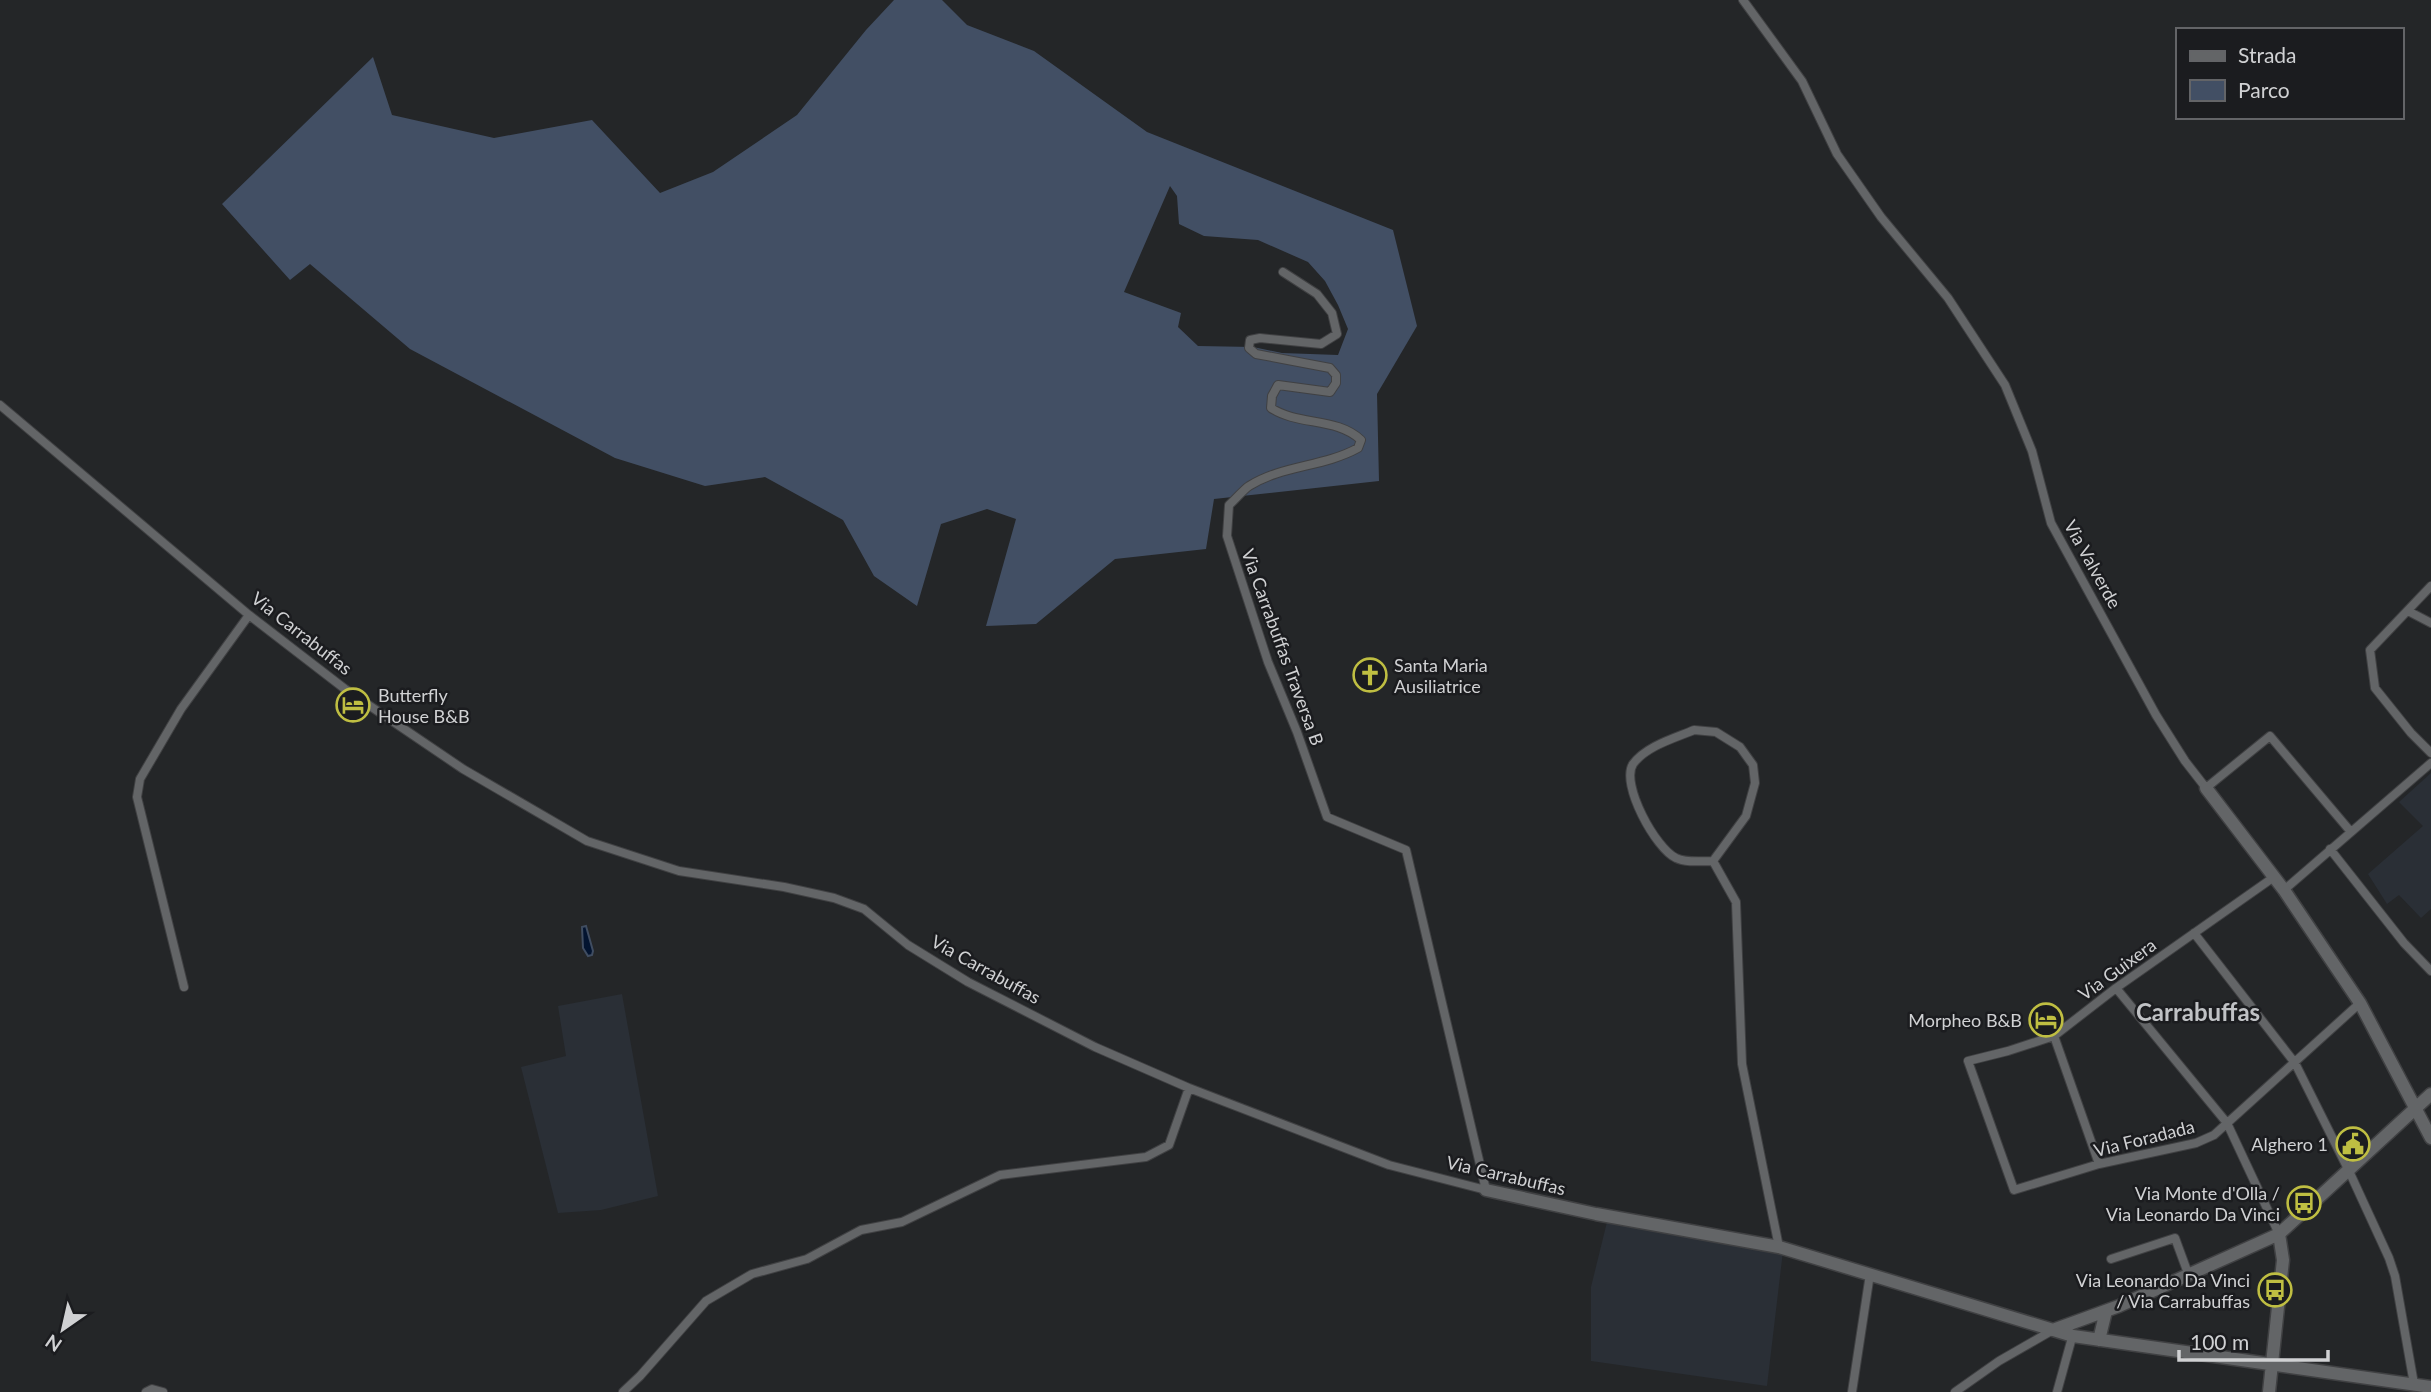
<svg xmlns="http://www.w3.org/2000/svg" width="2431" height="1392" viewBox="0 0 2431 1392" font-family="Lato,sans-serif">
<rect width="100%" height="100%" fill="#242628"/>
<path fill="#2a2f36" d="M 2431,773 L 2431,909 L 2421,918 L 2399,895 L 2387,904 L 2368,874 L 2423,826 L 2399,802 Z
M 622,994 L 658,1196 L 601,1210 L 558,1213 L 521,1067 L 566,1056 L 558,1006 Z
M 1607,1222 L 1783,1251 L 1767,1386 L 1591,1361 L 1591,1287 Z"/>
<path fill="#424f64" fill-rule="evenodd" d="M 894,0 L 942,0 L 967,25 L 1034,51 L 1147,132 L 1393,230 L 1417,326 L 1377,394 L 1379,481 L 1214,499 L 1206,549 L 1115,559 L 1036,624 L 986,626 L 1016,519 L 987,509 L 941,524 L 917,606 L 874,576 L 843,520 L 765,477 L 705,486 L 615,458 L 410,349 L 310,264 L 290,280 L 222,204 L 373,57 L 392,115 L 494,138 L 592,120 L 660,193 L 713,172 L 797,115 L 866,30 ZM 1170,186 L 1177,196 L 1179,224 L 1204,236 L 1258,240 L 1308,262 L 1325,281 L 1338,305 L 1348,329 L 1338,355 L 1282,353 L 1253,347 L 1198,346 L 1178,327 L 1181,313 L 1124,292 Z"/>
<path fill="#031430" stroke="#404d61" stroke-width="2" d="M 586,926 L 593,951 L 592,955 L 588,956 L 583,948 L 582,927 Z"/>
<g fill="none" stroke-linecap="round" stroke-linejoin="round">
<defs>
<path id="street" d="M 1743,0 L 1802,81 L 1837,154 L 1881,217 L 1948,298 L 2005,385 L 2032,451 L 2051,523 L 2156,715 L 2185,761 L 2206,788 L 2270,736 L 2351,832
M 0,405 L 249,615 L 345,689 L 463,769 L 587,841 L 679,871 L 784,887 L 834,898 L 864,909 L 908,945 L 968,982 L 1095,1047 L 1189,1088 L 1389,1165 L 1486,1190 L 1406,850 L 1327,817 L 1297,732 L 1268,662 L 1227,536 L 1229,505 C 1236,499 1242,491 1249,486 C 1282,465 1324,467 1358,448 L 1361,440 C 1337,417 1298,426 1271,408 L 1272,396 L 1278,385 L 1330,392 L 1336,383 L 1336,375 L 1330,368 L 1256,354 L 1249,348 L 1250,340 L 1260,338 L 1321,344 L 1337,334 L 1332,313 L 1317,294 L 1283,272
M 2431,586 L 2370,650 L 2375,688 L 2411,733 L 2431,753
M 2408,611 L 2431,623
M 1694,730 L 1716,732 L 1740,747 L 1753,765 L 1755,783 L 1746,816 L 1713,861 C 1702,861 1686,863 1676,858 C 1656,849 1620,784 1633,764 C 1646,746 1675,738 1694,730 Z
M 2330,849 L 2404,943 L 2431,971
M 1713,861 L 1736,902 L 1742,1064 L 1779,1247
M 2274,877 L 2116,988 L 2054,1036 L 2008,1051 L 1968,1061 L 2014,1190 L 2099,1164 L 2196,1143 L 2214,1135 L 2360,1003
M 2284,890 L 2431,763
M 2194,933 L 2295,1063 L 2349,1171 L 2389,1258 L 2395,1276 L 2414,1384
M 184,987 L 137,797 L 140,779 L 181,709 L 249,615
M 2116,988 L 2227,1123 L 2279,1234
M 2054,1036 L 2099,1164
M 2111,1259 L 2175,1238 L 2189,1276
M 146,1392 L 152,1389 L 163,1392
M 623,1392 L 640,1376 L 706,1301 L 752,1274 L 807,1259 L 861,1230 L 902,1222 L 1000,1175 L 1146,1157 L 1169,1145 L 1189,1088
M 1852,1392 L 1870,1274
M 1955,1392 L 1999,1361 L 2053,1330
M 2057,1392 L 2073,1334"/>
<path id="secondary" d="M 2206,788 L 2284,890 L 2360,1003 L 2431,1138
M 1486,1190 L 1596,1214 L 1779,1247 L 2073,1336 L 2431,1387
M 2053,1330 L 2119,1306 L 2279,1234 L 2431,1094
M 2099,1340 L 2106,1311
M 2269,1392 L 2283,1260 L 2279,1234"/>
</defs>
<use href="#street" stroke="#404143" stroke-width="10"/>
<use href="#secondary" stroke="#404143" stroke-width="15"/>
<use href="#street" stroke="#636567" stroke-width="8"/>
<use href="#secondary" stroke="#636567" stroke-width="12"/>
</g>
<defs>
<symbol id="church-ring" viewBox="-11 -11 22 22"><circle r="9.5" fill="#1b1c1f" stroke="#bfbe42" stroke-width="1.5"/><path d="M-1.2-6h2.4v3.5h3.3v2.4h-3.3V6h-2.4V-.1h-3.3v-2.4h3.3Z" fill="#bfbe42"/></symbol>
<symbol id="hotel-ring" viewBox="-11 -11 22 22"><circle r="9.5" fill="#1b1c1f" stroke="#bfbe42" stroke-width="1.5"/><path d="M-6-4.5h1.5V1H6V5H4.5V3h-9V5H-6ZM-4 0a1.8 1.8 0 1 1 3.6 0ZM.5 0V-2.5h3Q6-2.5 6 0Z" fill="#bfbe42"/></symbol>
<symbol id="civic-ring" viewBox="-11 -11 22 22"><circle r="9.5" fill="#1b1c1f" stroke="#bfbe42" stroke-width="1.5"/><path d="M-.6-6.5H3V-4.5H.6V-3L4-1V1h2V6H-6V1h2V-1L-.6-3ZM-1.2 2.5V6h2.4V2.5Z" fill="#bfbe42"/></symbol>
<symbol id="bus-ring" viewBox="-11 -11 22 22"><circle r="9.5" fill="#1b1c1f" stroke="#bfbe42" stroke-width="1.5"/><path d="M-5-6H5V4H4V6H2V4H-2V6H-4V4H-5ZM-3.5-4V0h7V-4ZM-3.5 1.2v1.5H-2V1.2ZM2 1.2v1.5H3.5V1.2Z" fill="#bfbe42"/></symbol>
</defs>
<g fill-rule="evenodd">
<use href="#church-ring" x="1351" y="656" width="38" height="38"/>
<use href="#hotel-ring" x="334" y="686" width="38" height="38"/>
<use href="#hotel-ring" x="2027" y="1001" width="38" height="38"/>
<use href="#civic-ring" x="2334" y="1125" width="38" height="38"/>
<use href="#bus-ring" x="2285" y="1184" width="38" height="38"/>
<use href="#bus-ring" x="2256" y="1271" width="38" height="38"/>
</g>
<g text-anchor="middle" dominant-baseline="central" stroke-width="5" stroke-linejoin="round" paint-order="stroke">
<g font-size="18" fill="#d0d1d3" stroke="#1b1c1f">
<text transform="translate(2093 564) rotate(61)">Via Valverde</text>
<text transform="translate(302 633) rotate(38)">Via Carrabuffas</text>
<text transform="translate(1283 647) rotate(70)">Via Carrabuffas Traversa B</text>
<text transform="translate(986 969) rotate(29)">Via Carrabuffas</text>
<text transform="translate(2117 969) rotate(-36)">Via Guixera</text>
<text transform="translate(2144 1138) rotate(-14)">Via Foradada</text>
<text transform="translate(1506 1175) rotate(13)">Via Carrabuffas</text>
</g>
<g font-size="18" fill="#d0d1d3" stroke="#1b1c1f" text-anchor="end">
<text x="1394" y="665" text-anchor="start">Santa Maria<tspan x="1394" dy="21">Ausiliatrice</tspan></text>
<text x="378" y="695" text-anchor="start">Butterfly<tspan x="378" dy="21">House B&amp;B</tspan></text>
<text x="2022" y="1020">Morpheo B&amp;B</text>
<text x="2328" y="1144">Alghero 1</text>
<text x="2280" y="1193">Via Monte d'Olla /<tspan x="2280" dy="21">Via Leonardo Da Vinci</tspan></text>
<text x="2250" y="1280">Via Leonardo Da Vinci<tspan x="2250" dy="21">/ Via Carrabuffas</tspan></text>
</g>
<g font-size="24" font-weight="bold" fill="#c0c2c5" stroke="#1b1c1f">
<text x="2198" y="1011">Carrabuffas</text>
</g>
</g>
<rect x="2176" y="28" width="228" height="91" fill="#1b1c1f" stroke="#636467" stroke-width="2"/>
<rect x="2190" y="51" width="35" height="10" fill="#636567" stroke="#636467" stroke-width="2"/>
<text x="2238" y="63" font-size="21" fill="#d0d1d3">Strada</text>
<rect x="2190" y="80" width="35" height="21" fill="#424f64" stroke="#636467" stroke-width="2"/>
<text x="2238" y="98" font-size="21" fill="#d0d1d3">Parco</text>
<g transform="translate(63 1329) rotate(214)" stroke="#1b1c1f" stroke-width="5" paint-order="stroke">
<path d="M0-5L12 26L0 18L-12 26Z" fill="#d0d1d3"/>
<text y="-10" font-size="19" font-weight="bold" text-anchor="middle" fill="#d0d1d3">N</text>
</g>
<path d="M2179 1350v10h149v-10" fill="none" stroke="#d0d1d3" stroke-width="3.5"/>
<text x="2190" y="1350" font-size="21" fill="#d0d1d3" stroke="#1b1c1f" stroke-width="5" paint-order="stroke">100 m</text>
</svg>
